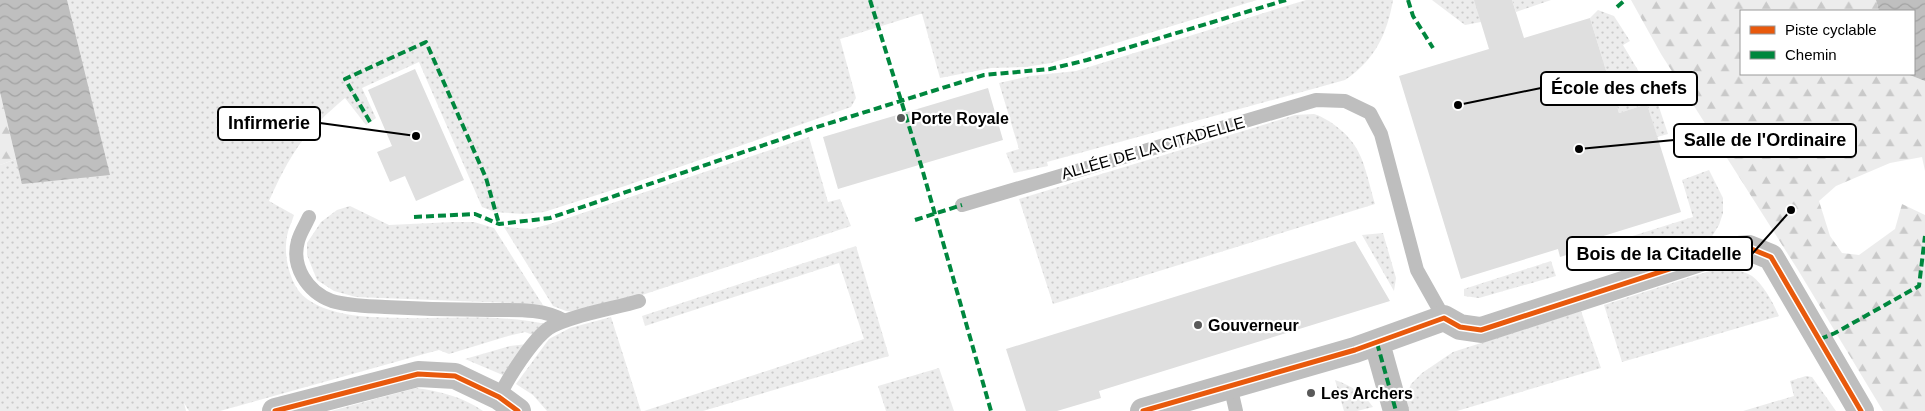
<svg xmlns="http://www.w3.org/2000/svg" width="1925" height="411" viewBox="0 0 1925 411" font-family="Arial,sans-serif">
<defs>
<pattern id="grass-dots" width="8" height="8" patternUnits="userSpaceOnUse" patternTransform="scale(1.25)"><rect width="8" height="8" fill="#ececec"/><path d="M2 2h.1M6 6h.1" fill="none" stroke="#c9c9c9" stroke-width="1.8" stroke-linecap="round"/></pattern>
<pattern id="forest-firs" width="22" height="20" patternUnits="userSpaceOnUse" patternTransform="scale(1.25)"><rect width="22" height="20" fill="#ececec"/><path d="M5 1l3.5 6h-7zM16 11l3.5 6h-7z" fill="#c9c9c9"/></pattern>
<pattern id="water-waves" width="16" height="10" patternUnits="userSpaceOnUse" patternTransform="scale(1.25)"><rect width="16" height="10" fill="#bfbfbf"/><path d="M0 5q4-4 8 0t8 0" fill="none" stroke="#a2a2a2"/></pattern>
</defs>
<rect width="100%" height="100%" fill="#fff"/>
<path fill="url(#grass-dots)" d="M 0,0 L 1257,0 L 1051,63 L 1025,67 L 991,68 L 940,78 L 922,14 L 920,14 L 840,39 L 856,98 L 851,107 L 625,186 L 544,212 L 524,214 L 495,212 L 482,207 L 419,62 L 362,88 L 376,118 L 366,125 L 345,98 C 336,106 327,113 319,122 C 297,142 281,174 269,201 L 294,215 C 292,222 288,229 287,236 C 283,256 290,287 307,299 C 334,318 371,317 402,318 C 450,319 500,314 546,324 L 533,335 L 525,332 L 508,336 L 449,354 L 439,350 L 424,354 L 220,411 L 189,411 L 184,403 L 186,411 L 0,411 L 0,165 L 16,159 L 0,92 Z
M 1306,0 L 1393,0 C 1387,34 1375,60 1345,80 L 1047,162 L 1048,166 L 1014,173 L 1006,153 L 1019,149 L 999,83 L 1030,76 L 1076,71 Z
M 1432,0 L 1489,0 L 1481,22 L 1465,25 Z
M 1512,0 L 1551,0 L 1516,12 Z
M 1598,10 L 1614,16 L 1630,41 L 1623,45 L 1658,104 L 1668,134 L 1657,137 L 1647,104 L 1619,113 L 1590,18 Z
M 1314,114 C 1330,119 1350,135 1358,151 C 1366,166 1370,188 1375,204 L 1053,304 L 1019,199 L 1279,120 L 1295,115 Z
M 809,137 L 828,202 L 840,199 L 851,226 L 639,296 L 579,312 L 566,311 L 553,306 L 504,227 L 531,229 L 550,224 Z
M 1709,170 L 1723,198 L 1723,213 L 1719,225 L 1711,238 L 1699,247 L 1633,267 L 1623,239 L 1693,217 L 1682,180 Z
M 350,206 L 389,225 L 453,222 L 474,222 L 494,228 L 546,310 L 513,303 L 356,297 L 334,291 L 317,280 L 307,255 L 307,243 L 321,222 L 337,210 Z
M 1383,233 L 1396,278 L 1394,291 L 1362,235 Z
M 856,246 L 889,356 L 703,411 L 644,411 L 864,339 L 839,263 L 645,326 L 642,316 Z
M 1551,261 L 1556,276 L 1479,298 L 1464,296 L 1464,289 Z
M 1722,267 C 1732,269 1744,271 1752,276 C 1764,285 1773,303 1779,316 L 1622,362 L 1604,305 Z
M 1581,311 L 1601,368 L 1457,411 L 1408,411 L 1405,399 L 1411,384 L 1422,373 L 1453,352 Z
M 611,317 L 641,411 L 547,411 L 533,395 L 516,384 L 549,339 L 570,328 Z
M 527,344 L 505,376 L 465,359 L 510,346 Z
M 939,368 L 954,411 L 886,411 L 878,386 Z
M 1806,376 L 1812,377 L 1836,411 L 1743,411 L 1794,396 L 1790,381 Z
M 1335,380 C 1350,385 1364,394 1373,407 L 1357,411 L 1344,411 Z
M 416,388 C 440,391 463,397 483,411 L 331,411 Z"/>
<path fill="url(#forest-firs)" d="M 1631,0 L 1876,0 L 1879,11 L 1741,11 L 1741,74 L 1907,74 L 1925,81 L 1925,171 L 1922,157 L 1890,163 L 1836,186 L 1819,201 L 1830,236 L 1842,253 L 1859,255 L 1895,229 L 1902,204 L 1925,215 L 1925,411 L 1883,411 L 1798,270 L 1661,54 Z
M 0,92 L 16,159 L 0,165 Z"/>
<path fill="url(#water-waves)" d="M 0,0 L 67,0 L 110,175 L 22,184 L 0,92 Z
M 1876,0 L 1925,0 L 1925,81 L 1907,74 L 1914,74 L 1914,11 L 1879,11 Z"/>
<path fill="#dfdfdf" d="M 1474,0 L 1512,0 L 1524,38 L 1590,18 L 1619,113 L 1647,104 L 1681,212 L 1584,242 L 1586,249 L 1560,257 L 1558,249 L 1461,279 L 1399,76 L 1489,49 Z
M 415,69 L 464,180 L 416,201 L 405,176 L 390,182 L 377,152 L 392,146 L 368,90 Z
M 988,88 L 1003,140 L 838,189 L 823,137 Z
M 1355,241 L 1390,301 L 1099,391 L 1101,398 L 1057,411 L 1026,411 L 1006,349 Z"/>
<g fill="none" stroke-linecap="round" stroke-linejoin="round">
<path stroke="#bebebe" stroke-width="14" d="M 962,205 L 1316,100 L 1345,101 L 1370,113 L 1381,134 L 1417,270 L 1444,318
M 309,217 C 306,224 300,233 298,241 C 291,266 307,292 332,301 C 349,306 367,306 385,307 C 420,309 455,310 491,310 C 515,310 544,308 565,321
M 1230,385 L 1236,411
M 499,397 C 508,378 532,340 549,328 C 568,316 616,308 639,301"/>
<path stroke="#bebebe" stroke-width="26" d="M 1377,343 L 1396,411
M 275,411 L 418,374 L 455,376 L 499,397 L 518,411
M 1143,411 L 1355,350 L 1444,318 L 1460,327 L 1481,330 L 1728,250 L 1749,248 L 1771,257 L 1861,411"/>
<path stroke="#00873e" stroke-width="4" stroke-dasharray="8 4" stroke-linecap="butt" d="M 870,0 L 921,165 L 991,411
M 1408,0 L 1413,16 L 1433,48
M 1617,7 L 1625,0
M 370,122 L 345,79 L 426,42 L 486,178 L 499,224
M 414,217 L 475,214 L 499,224 L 550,218 L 814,128 L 984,75 L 1050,69 L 1087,60 L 1286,0
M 915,220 L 962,205
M 1820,339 L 1835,333 L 1919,286 L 1925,236
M 1377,343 L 1396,411"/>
<defs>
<path id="cycleway" d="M 275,411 L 418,374 L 455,376 L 499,397 L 518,411
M 1143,411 L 1355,350 L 1444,318 L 1460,327 L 1481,330 L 1728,250 L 1749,248 L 1771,257 L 1861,411"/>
</defs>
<use href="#cycleway" stroke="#fff" stroke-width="8"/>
<use href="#cycleway" stroke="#e8590c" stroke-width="5"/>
</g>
<g fill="#595959" stroke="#fff" stroke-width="2">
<circle cx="901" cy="118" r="5"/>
<circle cx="1198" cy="325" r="5"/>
<circle cx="1311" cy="393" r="5"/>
</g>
<g text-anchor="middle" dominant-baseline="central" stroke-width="4.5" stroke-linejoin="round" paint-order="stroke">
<g font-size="16" font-weight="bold" fill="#000" stroke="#fff" text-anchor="start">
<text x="911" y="118">Porte Royale</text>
<text x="1208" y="325">Gouverneur</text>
<text x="1321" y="393">Les Archers</text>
</g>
<g font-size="16" fill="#000" stroke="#fff">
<text transform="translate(1153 148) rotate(-16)">ALLÉE DE LA CITADELLE</text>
</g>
</g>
<path fill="none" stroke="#000" stroke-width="2" d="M1458 105L1541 88M416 136L320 123M1579 149L1674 140M1791 210L1752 254"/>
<g fill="#000" stroke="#fff" stroke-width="2">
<circle cx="1458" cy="105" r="5"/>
<circle cx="416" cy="136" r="5"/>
<circle cx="1579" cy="149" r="5"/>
<circle cx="1791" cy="210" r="5"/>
</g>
<g fill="#fff" stroke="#000" stroke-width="2">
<rect x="1541" y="72" width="156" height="33" rx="5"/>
<rect x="218" y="107" width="102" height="33" rx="5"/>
<rect x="1674" y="124" width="182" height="33" rx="5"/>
<rect x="1567" y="237" width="185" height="33" rx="5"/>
</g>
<g font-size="18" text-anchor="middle" font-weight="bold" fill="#000">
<text x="1619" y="94">École des chefs</text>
<text x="269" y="129">Infirmerie</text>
<text x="1765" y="146">Salle de l'Ordinaire</text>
<text x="1659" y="260">Bois de la Citadelle</text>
</g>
<rect x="1740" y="10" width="175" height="65" fill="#ffffff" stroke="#999999"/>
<rect x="1750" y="26" width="25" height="8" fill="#e8590c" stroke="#999999"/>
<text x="1785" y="35" font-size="15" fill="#000000">Piste cyclable</text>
<rect x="1750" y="51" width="25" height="8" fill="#00873e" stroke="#999999"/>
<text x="1785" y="60" font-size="15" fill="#000000">Chemin</text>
</svg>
